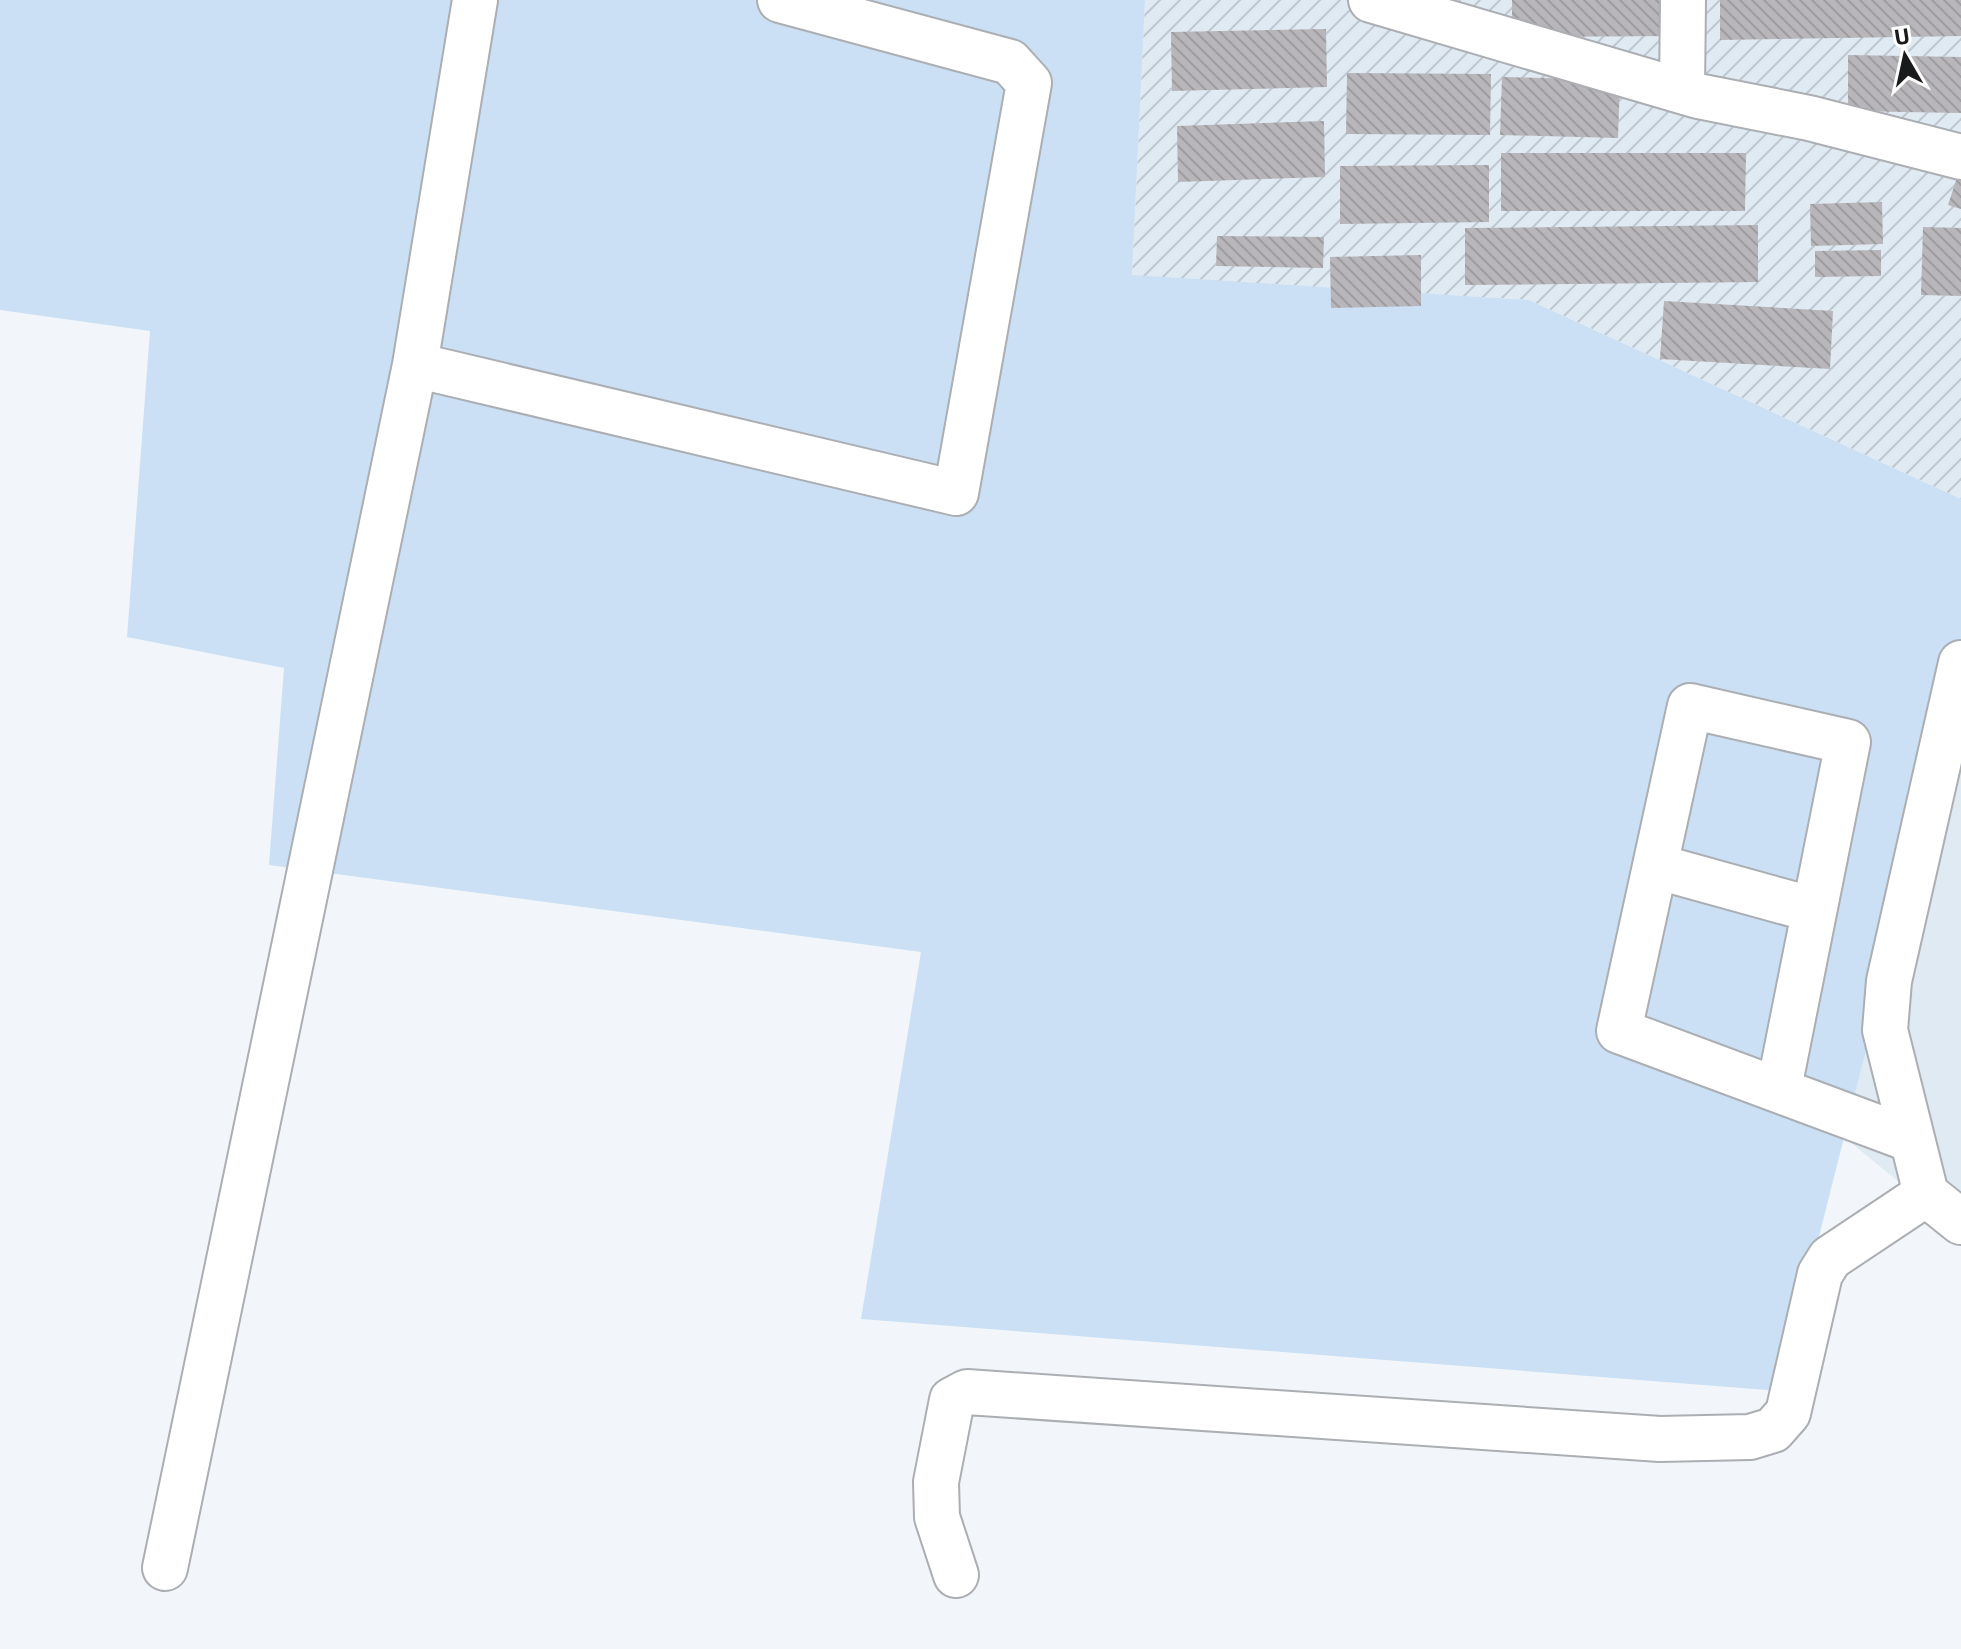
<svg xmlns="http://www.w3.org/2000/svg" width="1961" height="1649" viewBox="0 0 1961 1649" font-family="'Exo 2',sans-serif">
<defs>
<pattern id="industrial-furrows" width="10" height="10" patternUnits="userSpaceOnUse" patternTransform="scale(2)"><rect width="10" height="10" fill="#e0eaf3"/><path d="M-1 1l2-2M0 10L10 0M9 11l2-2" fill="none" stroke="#bfc8d0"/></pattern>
<pattern id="building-back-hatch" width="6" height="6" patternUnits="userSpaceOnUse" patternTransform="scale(2)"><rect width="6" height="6" fill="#b8b6ba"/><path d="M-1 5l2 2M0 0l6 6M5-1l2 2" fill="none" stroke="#9d9c9f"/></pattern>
</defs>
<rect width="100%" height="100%" fill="#f2f6fa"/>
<path fill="#e0eaf3" d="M 1961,674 L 1961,1233 L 1844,1137 Z"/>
<path fill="url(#industrial-furrows)" d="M 1145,0 L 1961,0 L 1961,499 L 1529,300 L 1132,276 Z"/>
<path fill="#cbe0f4" d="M 0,0 L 1145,0 L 1132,275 L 1529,300 L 1961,499 L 1961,674 L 1780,1391 L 861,1319 L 921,952 L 269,865 L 284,668 L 127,637 L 150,331 L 0,310 Z"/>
<path fill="url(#building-back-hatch)" d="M 1512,0 L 1672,0 L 1672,36 L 1512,37 Z
M 1720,0 L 1961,0 L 1961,36 L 1720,40 Z
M 1326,29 L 1327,87 L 1172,91 L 1171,32 Z
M 1848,55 L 1961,57 L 1961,113 L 1848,111 Z
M 1347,73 L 1491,74 L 1490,135 L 1346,134 Z
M 1502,77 L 1620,80 L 1618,138 L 1500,135 Z
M 1324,121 L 1325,177 L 1178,182 L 1177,126 Z
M 1501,153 L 1746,153 L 1745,211 L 1501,211 Z
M 1489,165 L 1489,222 L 1340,224 L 1340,166 Z
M 1960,168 L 1961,168 L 1961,209 L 1948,205 Z
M 1882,202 L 1883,244 L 1811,246 L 1810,204 Z
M 1758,225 L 1758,282 L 1465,285 L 1465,228 Z
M 1923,227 L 1961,228 L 1961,296 L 1921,295 Z
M 1217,236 L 1324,237 L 1323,268 L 1216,266 Z
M 1881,250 L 1881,276 L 1815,277 L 1815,251 Z
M 1421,255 L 1421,306 L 1331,308 L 1330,257 Z
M 1664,301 L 1833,311 L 1830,369 L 1660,359 Z"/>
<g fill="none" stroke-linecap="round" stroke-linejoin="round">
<defs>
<path id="minor" d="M 1371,0 L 1698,96 L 1809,118 L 1961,157
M 1682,90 L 1683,0
M 415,365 L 956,493 L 1029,83 L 1010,62 L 780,0
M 1961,663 L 1889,981 L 1885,1030 L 1926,1194 L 1961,1222
M 1655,866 L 1814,910
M 1779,1088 L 1848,742 L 1690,706 L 1619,1031 L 1912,1140
M 165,1568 L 415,365 L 475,0
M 956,1575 L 937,1517 L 936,1482 L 952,1400 L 967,1392 L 1660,1439 L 1750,1437 L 1773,1430 L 1788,1413 L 1820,1274 L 1830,1258 L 1926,1194"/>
</defs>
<use href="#minor" stroke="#abaeb2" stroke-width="48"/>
<use href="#minor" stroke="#fff" stroke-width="44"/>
</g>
<g transform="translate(1905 56) rotate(351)" stroke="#ffffff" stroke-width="6" paint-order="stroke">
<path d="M0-6L14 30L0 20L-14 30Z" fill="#181a1b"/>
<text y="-12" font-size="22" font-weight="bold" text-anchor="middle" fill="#181a1b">U</text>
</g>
</svg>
